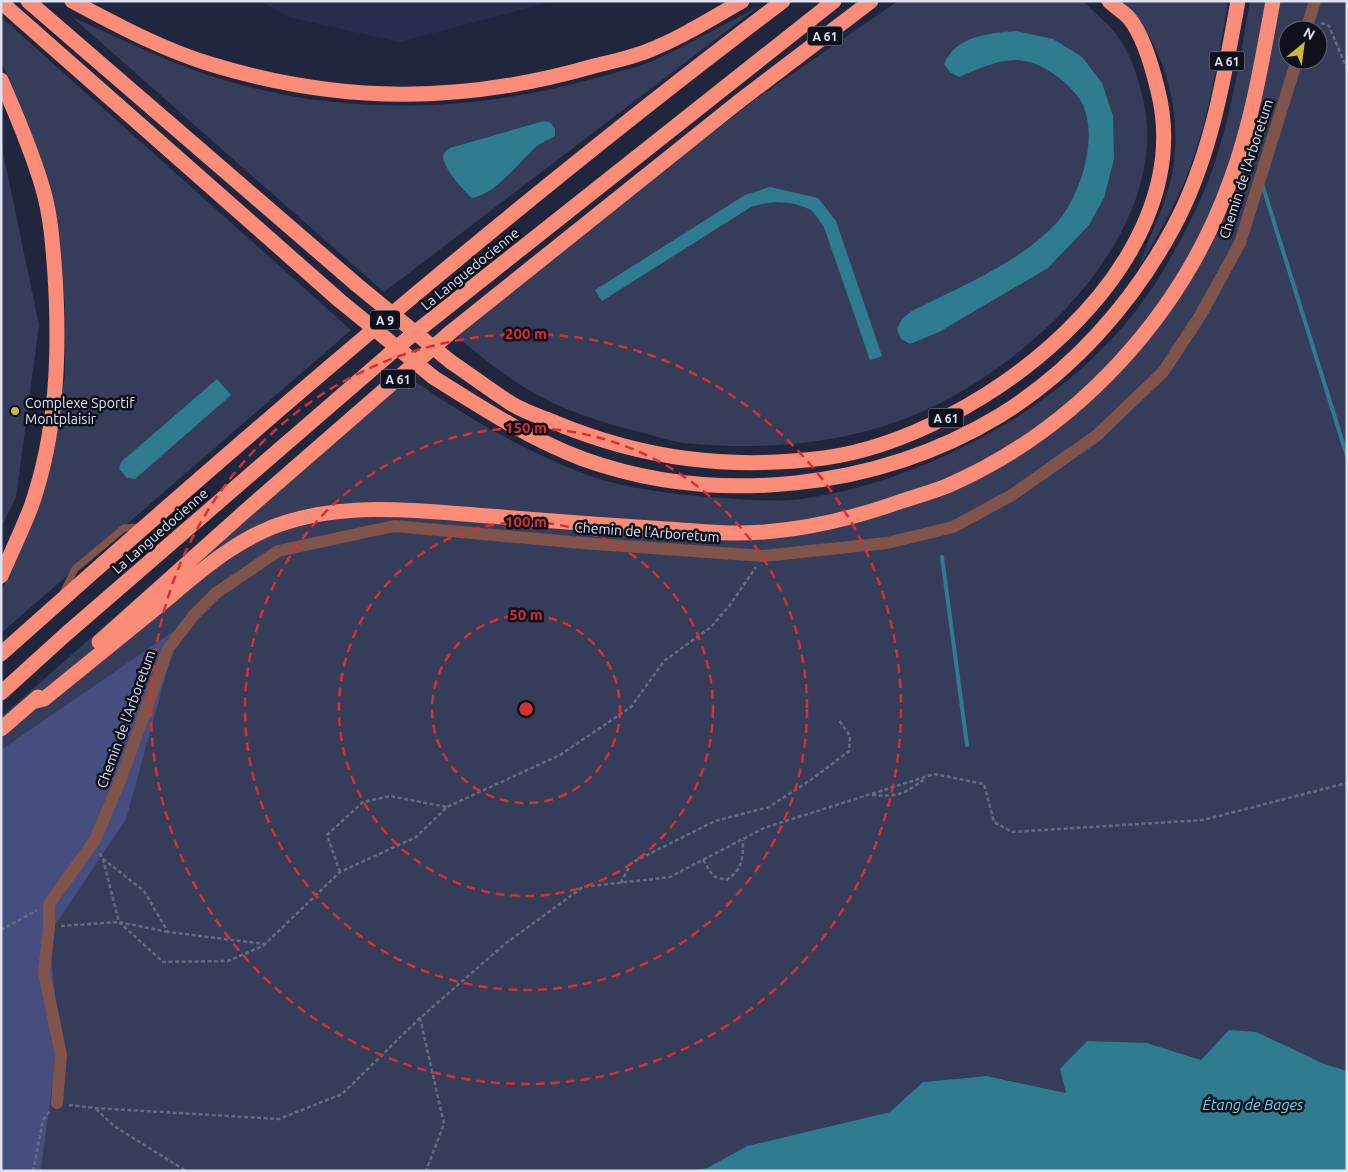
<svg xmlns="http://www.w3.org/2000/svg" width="1348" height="1172" viewBox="0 0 1348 1172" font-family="Ubuntu,sans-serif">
<rect width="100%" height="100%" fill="#21263f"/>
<path fill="#272d4c" d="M 261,1 L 555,1 L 399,42 L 288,17 Z"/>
<path fill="#363d5a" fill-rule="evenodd" d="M 898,1 L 1083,1 C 1093,12 1107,22 1116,34 C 1130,52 1137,74 1142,95 C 1178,236 1014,383 893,423 C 825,446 753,450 683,443 C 671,441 659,437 647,434 C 606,424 563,411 527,389 C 500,373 476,352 452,333 L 753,101 Z
M 1122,1 L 1228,1 C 1219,56 1210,112 1191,165 C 1178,201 1157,236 1138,270 C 1149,234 1170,199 1174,162 C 1181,105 1163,41 1122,1 Z
M 1250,1 L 1347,1 L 1347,1071 L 1322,1063 L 1201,1060 L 1147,1043 L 1067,1093 L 987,1076 L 924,1082 L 890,1112 L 747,1146 L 707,1168 L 689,1171 L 41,1171 L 59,1036 L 1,750 L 1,717 L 301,453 L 400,371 C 454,410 515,446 577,471 C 613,486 657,492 696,496 C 730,498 767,503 801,499 C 865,490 924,468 981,438 C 1052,400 1118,345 1160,276 C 1180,243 1199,207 1212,171 C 1231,117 1240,58 1250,1 ZM 1288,30 L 1318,30 L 1318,60 L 1288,60 Z
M 758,7 L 384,292 L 72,17 C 116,37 159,58 205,74 C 331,117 468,114 596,78 C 613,73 633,69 650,62 C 687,46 722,25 758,7 Z
M 1,17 L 351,330 L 1,633 L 1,593 L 38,508 L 53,450 L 65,374 L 65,307 L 60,236 L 51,188 L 27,121 L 1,61 Z
M 1,143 L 39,325 L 16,497 L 1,528 Z"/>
<path fill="#454e7e" d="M 184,624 L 172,653 L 126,819 L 49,934 L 59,1036 L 41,1171 L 1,1171 L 1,750 Z"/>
<path fill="#2f7c8e" d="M 1016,31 L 1053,39 L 1082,57 L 1102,83 L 1113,116 L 1114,159 L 1104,198 L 1089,225 L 1048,268 L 939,332 L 910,344 L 901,339 L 897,329 L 902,319 L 912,311 C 958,288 1025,260 1059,220 C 1081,193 1098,139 1083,105 C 1077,92 1061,78 1049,71 C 1038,64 1026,60 1013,60 C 995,61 975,70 959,77 L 950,72 L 944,64 C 956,36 989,33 1016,31 Z
M 544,121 L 551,123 L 555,129 L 555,136 C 549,140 542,142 537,146 C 519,162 496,194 472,198 C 465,192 438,163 444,153 C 445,151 448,150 450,148 Z
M 770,187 L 818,198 L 836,221 L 882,356 L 870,360 L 824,227 C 820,222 815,212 809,209 C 790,200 770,201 751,207 L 602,301 L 595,290 L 745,195 Z
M 217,379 L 231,395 L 135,479 L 127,478 L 119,469 L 121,462 Z
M 1229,1030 L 1256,1032 L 1322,1063 L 1347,1071 L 1347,1171 L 689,1171 L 707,1168 L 747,1146 L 890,1112 L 923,1082 L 987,1076 L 1066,1093 L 1060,1069 L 1087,1041 L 1147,1043 L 1201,1060 Z"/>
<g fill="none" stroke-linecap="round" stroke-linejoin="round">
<path stroke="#2f7c8e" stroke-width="4" d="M 1263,187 L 1347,456
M 942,557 L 967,745"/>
<path stroke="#666b81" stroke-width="2.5" stroke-dasharray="4 2.5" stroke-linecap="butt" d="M 1321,23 L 1329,26 L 1347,69
M 872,795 C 899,797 904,794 926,778
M 100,853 L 102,858 L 144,891 L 168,932 L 265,944 L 340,872 L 416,837 L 447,807 L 560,755 L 631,707 L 664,661 L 711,627 L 730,605 L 756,567
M 103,859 L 119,922 L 163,962 L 228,961 L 265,945
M 703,860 L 713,876 L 726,880 C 743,870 743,858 743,840
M 340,872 L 327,835 L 363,802 L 390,796 L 447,807
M 621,883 L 631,863 L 715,821 L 769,807 L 812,779 L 849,751 L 850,736 L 839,720
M 61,926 L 119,922 L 168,932
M 1,930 L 37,910
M 420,1018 L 444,1124 L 426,1171
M 69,1105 L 95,1108 L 279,1119 L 342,1094 L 420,1018 L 506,943 L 583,887 L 670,877 L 764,828 L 934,774 L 984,784 L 994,822 L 1012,832 L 1203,820 L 1347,783
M 96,1109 L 114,1126 L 186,1171
M 33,1171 L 43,1120 L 50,1111"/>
<path stroke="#81544b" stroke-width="7" d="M 63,593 L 75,569 L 124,528 L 140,527"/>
<path stroke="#81544b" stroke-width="12" d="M 1306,30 L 1315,1
M 57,1103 L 61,1055 L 44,972 L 49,927 L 49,904 L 95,840 L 121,778 L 168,649 L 193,616 L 216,593 L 278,551 L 394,526 L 582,543 L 763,556 L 887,543 L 953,527 L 1012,495 L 1096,436 L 1163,372 L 1200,316 L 1240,243 L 1297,60"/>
<path stroke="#fb8c77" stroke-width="15" d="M 28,1 L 357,285
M 72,1 C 117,25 161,49 210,64 C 341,104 462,104 594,66 C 611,62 628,58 645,52 C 679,39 711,19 742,1
M 1,2 L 339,300
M 1,80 C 17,116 32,152 43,189 C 51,217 53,247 55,275 C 60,353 57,433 31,507 C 22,530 11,553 1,576
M 451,362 C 472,376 491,391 512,404 C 525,412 541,417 556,423 C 643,459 729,470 824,458 C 979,437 1202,266 1158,91 C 1153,70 1143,35 1129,18 C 1124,12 1115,7 1109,1
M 433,377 C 482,408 530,439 583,459 C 717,507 878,489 999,416 C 1072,371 1132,304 1173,228 C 1211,158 1224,78 1238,1
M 99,642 L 242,514 L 452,331 L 737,103 L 871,1
M 1,654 C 254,428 512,206 783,1
M 1,693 L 66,634 L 407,339 L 834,1
M 32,702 L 44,699 C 81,669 118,639 155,609 C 195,576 236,537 287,522 C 349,503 413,510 476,515 C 540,520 603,525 667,529 C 688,530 709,533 730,533 C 789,534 846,521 902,501 C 917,496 932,492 947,486 C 1078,429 1183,314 1231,179 C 1252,122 1262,61 1273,1
M 1,729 L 38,697"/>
<path stroke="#fb8c77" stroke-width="15" d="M 357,285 L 451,362
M 339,300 L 433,377"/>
</g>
<g fill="none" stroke="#d63132" stroke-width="2.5" stroke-dasharray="9 6">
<circle cx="526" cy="709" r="94"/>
<circle cx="526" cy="709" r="187"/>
<circle cx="526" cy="709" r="281"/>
<circle cx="526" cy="709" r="375"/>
</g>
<circle fill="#cdb938" stroke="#0e101b" stroke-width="2" cx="15" cy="411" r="5"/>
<g text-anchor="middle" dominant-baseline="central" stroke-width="5" stroke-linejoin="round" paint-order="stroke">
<g fill="#0e101b" stroke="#a0a3b2" stroke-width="1">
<rect x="807.5" y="26.5" width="35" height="19" rx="4"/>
<rect x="1209.5" y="51.5" width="35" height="19" rx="4"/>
<rect x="370" y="310.5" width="30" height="19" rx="4"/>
<rect x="380.5" y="369.5" width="35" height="19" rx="4"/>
<rect x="928.5" y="408.5" width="35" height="19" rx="4"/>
</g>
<g font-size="12" font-weight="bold" fill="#dee2f3">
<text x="825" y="36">A 61</text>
<text x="1227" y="61">A 61</text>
<text x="385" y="320">A 9</text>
<text x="398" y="379">A 61</text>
<text x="946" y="418">A 61</text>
</g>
<g font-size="14" fill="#dee2f3" stroke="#0e101b">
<text transform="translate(1246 169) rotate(-72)">Chemin de l'Arboretum</text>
<text transform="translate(470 269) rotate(-39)">La Languedocienne</text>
<text transform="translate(160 531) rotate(-41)">La Languedocienne</text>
<text transform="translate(647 532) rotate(4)">Chemin de l'Arboretum</text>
<text transform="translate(126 719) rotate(-70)">Chemin de l'Arboretum</text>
</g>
<g font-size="14" fill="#dee2f3" stroke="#0e101b" text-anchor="start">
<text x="25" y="403">Complexe Sportif<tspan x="25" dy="16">Montplaisir</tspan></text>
</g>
<g font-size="15" font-style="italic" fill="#68d9f5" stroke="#0e101b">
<text x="1253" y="1104">Étang de Bages</text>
</g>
</g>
<circle cx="526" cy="709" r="8" fill="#d63132" stroke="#0e101b" stroke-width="2.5"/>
<g font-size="15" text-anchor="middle" font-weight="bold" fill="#d63132" stroke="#0e101b" stroke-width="5" stroke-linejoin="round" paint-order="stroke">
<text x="526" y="339">200 m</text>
<text x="526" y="433">150 m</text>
<text x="526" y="527">100 m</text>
<text x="526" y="620">50 m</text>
</g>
<rect width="1348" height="1172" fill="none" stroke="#dee2f3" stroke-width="5"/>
<g transform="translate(1303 45) rotate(29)"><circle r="24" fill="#0e101b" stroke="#616471"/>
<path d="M0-4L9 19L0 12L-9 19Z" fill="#cdb938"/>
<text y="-8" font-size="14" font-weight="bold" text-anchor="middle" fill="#dee2f3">N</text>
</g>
</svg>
